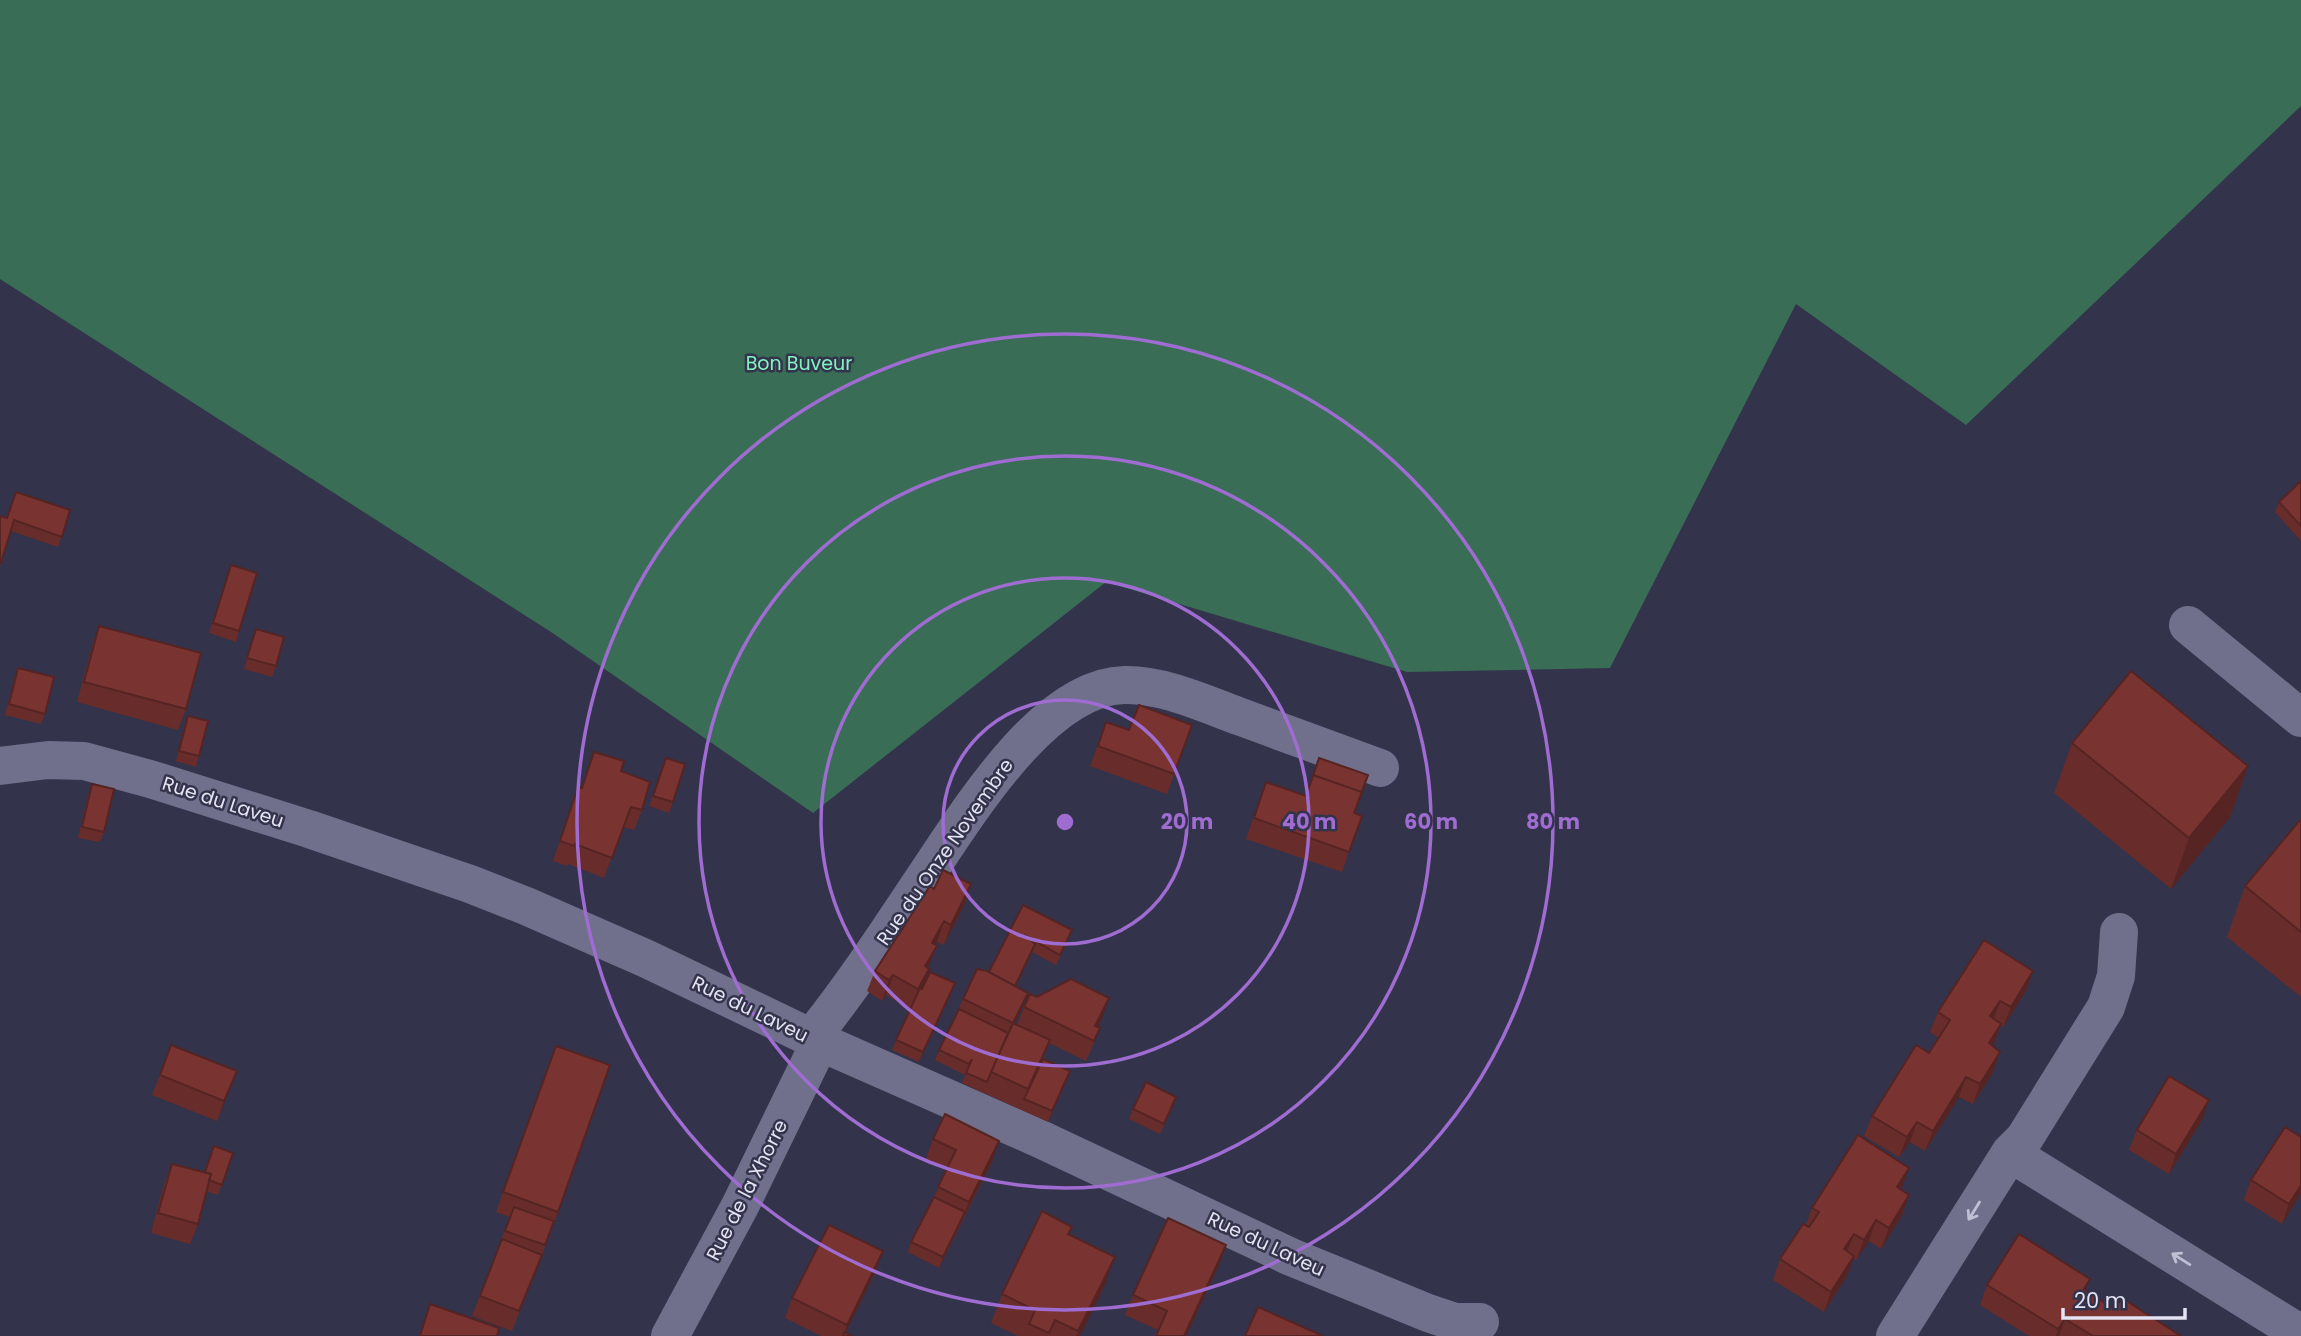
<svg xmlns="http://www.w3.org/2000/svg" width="2301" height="1336" viewBox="0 0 2301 1336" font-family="Poppins,sans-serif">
<rect width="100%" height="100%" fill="#33334b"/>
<path fill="#396d56" d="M 0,0 L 2301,0 L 2301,106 L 1966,425 L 1796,304 L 1610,668 L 1407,672 L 1106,582 L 813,813 L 551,632 L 0,279 Z"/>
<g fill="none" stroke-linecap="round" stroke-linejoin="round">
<path stroke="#70708c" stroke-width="38" d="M 2188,625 L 2301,718
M 0,766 L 48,760 L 84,761 L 150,779 L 309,829 L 470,884 L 526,906 L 647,959 L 820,1042 L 1038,1138 L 1291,1257 L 1428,1313 L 1455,1322 L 1480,1322
M 811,1038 C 850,990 884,938 918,887 C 961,825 1040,687 1124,685 C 1163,684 1205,704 1241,717 C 1287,734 1334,751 1380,768
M 2010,1153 L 2301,1334
M 670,1336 L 740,1206 L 820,1042
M 1895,1336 L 2010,1153 L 2024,1139 L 2106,1007 L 2116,976 L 2119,932"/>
</g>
<path fill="#682d2b" d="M 2301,481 L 2301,541 L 2275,512 L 2279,502 Z
M 70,510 L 58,547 L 11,531 L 0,567 L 0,516 L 7,518 Z
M 228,575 L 239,631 L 236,642 L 209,633 Z
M 99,626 L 186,709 L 178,730 L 77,702 L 92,646 Z
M 256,629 L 276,666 L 272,677 L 244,669 Z
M 18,668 L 45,714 L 41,724 L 5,715 L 14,679 Z
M 188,716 L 199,756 L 196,767 L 176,761 L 184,726 Z
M 1106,722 L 1129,730 L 1192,725 L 1167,794 L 1090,766 Z
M 2072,743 L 2248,766 L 2230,817 L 2171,889 L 2054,793 Z
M 594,752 L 621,771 L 642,810 L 634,830 L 623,827 L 604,878 L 568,864 L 567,866 L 553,861 L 578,787 L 582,788 Z
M 666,758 L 673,802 L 669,813 L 649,806 Z
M 1266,782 L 1354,813 L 1349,852 L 1342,872 L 1246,839 Z
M 92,784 L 104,832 L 100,842 L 78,838 L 88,795 Z
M 2301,819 L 2301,997 L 2227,937 L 2245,886 Z
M 971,884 L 964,905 L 944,945 L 937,942 L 935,945 L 922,989 L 951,994 L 919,1062 L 892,1050 L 910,1009 L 886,995 L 882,1001 L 867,991 L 875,971 L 934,889 Z
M 1023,905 L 1068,940 L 1056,965 L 1032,952 L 1015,987 L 1028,993 L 1015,1024 L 1017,1025 L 1024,1007 L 1037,997 L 1109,998 L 1098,1027 L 1100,1028 L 1092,1048 L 1086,1061 L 1049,1043 L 1043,1059 L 1070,1071 L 1048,1122 L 962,1083 L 967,1072 L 965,1075 L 935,1060 L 963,999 L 989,972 Z
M 2033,971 L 2026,991 L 2003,1027 L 2001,1025 L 1993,1046 L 1993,1072 L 1973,1104 L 1959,1097 L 1925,1151 L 1910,1142 L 1899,1157 L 1864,1136 L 1872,1116 L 1929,1053 L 1939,1038 L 1930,1032 L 1938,1012 Z
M 556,1046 L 610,1065 L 551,1232 L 512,1331 L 472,1316 L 510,1217 L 496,1212 Z
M 237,1071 L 217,1121 L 152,1095 L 160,1075 Z
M 1173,1107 L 1160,1134 L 1129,1119 L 1133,1109 Z
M 2202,1120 L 2169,1174 L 2129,1150 L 2137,1130 Z
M 2301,1137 L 2301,1193 L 2282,1224 L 2244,1200 L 2251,1180 Z
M 933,1139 L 999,1141 L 992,1162 L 939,1268 L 908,1252 L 911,1242 L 934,1197 L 946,1170 L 926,1159 Z
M 233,1153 L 218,1195 L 206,1191 L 198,1224 L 190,1244 L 151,1233 L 164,1184 L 172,1164 L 205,1172 Z
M 1902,1188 L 1901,1190 L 1909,1195 L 1902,1215 L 1881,1249 L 1869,1241 L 1856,1260 L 1853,1258 L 1847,1276 L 1824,1312 L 1773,1280 L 1780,1259 L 1806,1225 L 1812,1208 Z
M 1069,1235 L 1104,1287 L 1080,1336 L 1018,1336 L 991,1323 L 1002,1294 Z
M 1219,1265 L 1186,1336 L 1156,1336 L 1158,1330 L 1125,1315 L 1133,1295 Z
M 876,1271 L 845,1333 L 852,1336 L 821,1336 L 785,1318 L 792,1298 Z
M 1987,1285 L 2086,1291 L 2114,1309 L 2181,1336 L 2029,1336 L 1980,1305 Z
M 430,1304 L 497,1336 L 419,1336 Z"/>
<path fill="#552423" d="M 2248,766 L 2230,817 L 2171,889 L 2189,838 Z
M 971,884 L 964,905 L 944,945 L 951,925 Z
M 944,921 L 937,942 L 924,964 L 932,943 Z
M 1035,944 L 1031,954 L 1006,1006 L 1010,996 Z
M 937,946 L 929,966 L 917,987 L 925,966 Z
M 929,969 L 922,989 L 910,1009 L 918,989 Z
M 2033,971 L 2026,991 L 2003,1027 L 2011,1007 Z
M 893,975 L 886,995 L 882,1001 L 889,980 Z
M 955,983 L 951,994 L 919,1062 L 923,1052 Z
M 1028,993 L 1020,1013 L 1005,1044 L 1013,1023 Z
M 1109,998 L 1102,1019 L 1091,1040 L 1095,1026 Z
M 2000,1001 L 1993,1021 L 1990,1016 Z
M 2001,1024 L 1994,1044 L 1982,1064 L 1989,1043 Z
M 2000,1052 L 1993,1072 L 1973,1104 L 1980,1084 Z
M 237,1071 L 229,1092 L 217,1121 L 224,1101 Z
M 1070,1071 L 1066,1082 L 1048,1122 L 1052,1111 Z
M 1966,1077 L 1959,1097 L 1925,1151 L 1933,1131 Z
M 2209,1100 L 2202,1120 L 2169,1174 L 2176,1154 Z
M 1917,1122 L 1910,1142 L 1899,1157 L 1907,1137 Z
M 999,1141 L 992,1162 L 961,1222 L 969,1202 Z
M 1909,1168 L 1902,1188 L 1890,1207 L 1897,1187 Z
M 2301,1185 L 2301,1193 L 2282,1224 L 2289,1204 Z
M 1909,1195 L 1902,1215 L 1881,1249 L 1889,1228 Z
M 965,1212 L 961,1222 L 939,1268 L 943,1257 Z
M 1876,1220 L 1869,1241 L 1856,1260 L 1864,1240 Z
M 1854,1234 L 1846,1254 L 1844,1249 Z
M 1226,1245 L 1219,1265 L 1186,1336 L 1184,1336 Z
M 883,1251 L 876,1271 L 844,1336 L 843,1336 L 847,1325 Z
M 1854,1256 L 1847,1276 L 1824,1312 L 1831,1292 Z
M 1115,1257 L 1104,1287 L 1080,1336 L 1076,1336 Z
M 2065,1319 L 2059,1336 L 2056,1336 L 2058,1329 Z"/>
<path fill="#793432" stroke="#552423" stroke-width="2" d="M 2301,481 L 2301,526 L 2279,502 Z
M 16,492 L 70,510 L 62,537 L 14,520 L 1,563 L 0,563 L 0,516 L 7,518 Z
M 231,565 L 257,573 L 239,631 L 213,623 Z
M 99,626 L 201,653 L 186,709 L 84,682 Z
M 256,629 L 284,637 L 276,666 L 247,658 Z
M 18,668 L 54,677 L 45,714 L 9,704 Z
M 2131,671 L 2248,766 L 2189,838 L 2072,743 Z
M 1139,705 L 1192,725 L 1174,774 L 1098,746 L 1106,722 L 1129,730 Z
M 188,716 L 208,721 L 199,756 L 179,751 Z
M 594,752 L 624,761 L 621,771 L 650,782 L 642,810 L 631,807 L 612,858 L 575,844 L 574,846 L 560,841 L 578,787 L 582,788 Z
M 666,758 L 685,764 L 673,802 L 653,796 Z
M 1319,758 L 1368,775 L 1358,802 L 1362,792 L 1313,775 L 1310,785 Z
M 1313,775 L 1362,792 L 1354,813 L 1362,816 L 1349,852 L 1254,818 L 1266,782 L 1306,796 Z
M 92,784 L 114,789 L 104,832 L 82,827 Z
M 2301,819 L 2301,932 L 2245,886 Z
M 943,870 L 971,884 L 951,925 L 944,921 L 932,943 L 937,946 L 925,966 L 929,969 L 918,989 L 893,975 L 889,980 L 875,971 L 930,886 L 934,889 Z
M 1023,905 L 1072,930 L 1060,955 L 1024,935 L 1035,944 L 1015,986 L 989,972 Z
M 1984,940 L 2033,971 L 2011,1007 L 2000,1001 L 1990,1016 L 2001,1024 L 1989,1043 L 2000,1052 L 1980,1084 L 1966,1077 L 1933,1131 L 1917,1122 L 1907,1137 L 1872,1116 L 1916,1045 L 1929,1053 L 1950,1020 L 1938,1012 Z
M 977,969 L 987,971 L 1028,993 L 1013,1023 L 963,999 Z
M 930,972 L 955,983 L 923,1052 L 896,1040 L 920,988 L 922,989 Z
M 1071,979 L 1109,998 L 1095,1026 L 1100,1028 L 1094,1041 L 1024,1007 L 1030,994 L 1037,997 Z
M 959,1009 L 1008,1033 L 987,1082 L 966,1073 L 972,1059 L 969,1064 L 939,1050 Z
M 1013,1023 L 1050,1040 L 1028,1089 L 991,1072 Z
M 171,1045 L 237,1071 L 224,1101 L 160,1075 Z
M 556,1046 L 610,1065 L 558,1212 L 503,1192 Z
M 1043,1059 L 1070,1071 L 1052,1111 L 1024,1099 Z
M 2169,1076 L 2209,1100 L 2176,1154 L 2137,1130 Z
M 1146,1082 L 1176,1097 L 1164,1124 L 1133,1109 Z
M 945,1114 L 999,1141 L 969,1202 L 938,1187 L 956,1150 L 933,1139 Z
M 2285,1127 L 2301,1137 L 2301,1185 L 2289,1204 L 2251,1180 Z
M 1858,1135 L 1909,1168 L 1897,1187 L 1909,1195 L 1889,1228 L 1876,1220 L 1864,1240 L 1854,1234 L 1844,1249 L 1854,1256 L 1831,1292 L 1780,1259 L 1803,1224 L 1809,1227 L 1819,1212 L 1812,1208 Z
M 214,1146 L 233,1153 L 222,1185 L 209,1180 L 211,1174 L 205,1172 Z
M 172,1164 L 211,1174 L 198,1224 L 158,1213 Z
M 934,1197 L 965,1212 L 943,1257 L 911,1242 Z
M 514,1207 L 554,1221 L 545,1245 L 505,1231 Z
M 1042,1211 L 1072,1227 L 1068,1234 L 1115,1257 L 1078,1331 L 1055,1320 L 1049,1333 L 1029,1324 L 1035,1310 L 1002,1294 Z
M 1168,1218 L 1226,1245 L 1184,1336 L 1156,1336 L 1167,1311 L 1133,1295 Z
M 829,1225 L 883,1251 L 847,1325 L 792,1298 Z
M 2019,1234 L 2090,1279 L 2084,1289 L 2114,1309 L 2122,1298 L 2181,1336 L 2093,1336 L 2065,1319 L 2058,1329 L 1987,1285 Z
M 502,1239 L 542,1255 L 519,1311 L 480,1296 Z
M 430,1304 L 499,1328 L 497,1336 L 420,1336 Z
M 1258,1307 L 1323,1336 L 1245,1336 Z
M 844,1332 L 852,1336 L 843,1336 Z"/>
<defs><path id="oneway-shaft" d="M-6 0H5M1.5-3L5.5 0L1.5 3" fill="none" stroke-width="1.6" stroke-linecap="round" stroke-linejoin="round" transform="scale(1.75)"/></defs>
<g stroke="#c0c0d4">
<use href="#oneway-shaft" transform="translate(1974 1211) rotate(122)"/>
<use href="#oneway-shaft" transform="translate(2181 1259) rotate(-148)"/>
</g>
<g fill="none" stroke="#9f6cd1" stroke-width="3.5">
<circle cx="1065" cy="822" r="122"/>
<circle cx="1065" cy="822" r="244"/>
<circle cx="1065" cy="822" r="366"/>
<circle cx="1065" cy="822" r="488"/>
</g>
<g text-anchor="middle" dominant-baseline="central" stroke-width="5" stroke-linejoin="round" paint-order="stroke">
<g font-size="19" fill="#82f3c0" stroke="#33334b">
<text x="799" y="363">Bon Buveur</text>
</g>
<g font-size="19" fill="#e3e3f3" stroke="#33334b">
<text transform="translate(223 802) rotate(18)">Rue du Laveu</text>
<text transform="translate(945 852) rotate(-55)">Rue du Onze Novembre</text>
<text transform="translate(750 1009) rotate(26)">Rue du Laveu</text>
<text transform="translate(747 1190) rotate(-63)">Rue de la Xhorre</text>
<text transform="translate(1266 1244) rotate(25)">Rue du Laveu</text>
</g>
</g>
<circle cx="1065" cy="822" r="10" fill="#9f6cd1" stroke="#33334b" stroke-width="3.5"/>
<g font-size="21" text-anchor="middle" font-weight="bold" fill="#9f6cd1" stroke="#33334b" stroke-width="5" stroke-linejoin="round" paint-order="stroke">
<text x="1187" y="829">20 m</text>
<text x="1309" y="829">40 m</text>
<text x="1431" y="829">60 m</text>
<text x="1553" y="829">80 m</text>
</g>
<path d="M2063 1308v10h122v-10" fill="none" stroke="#e3e3f3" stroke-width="3.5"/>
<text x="2074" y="1308" font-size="21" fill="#e3e3f3" stroke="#33334b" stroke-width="5" paint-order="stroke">20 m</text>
</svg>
